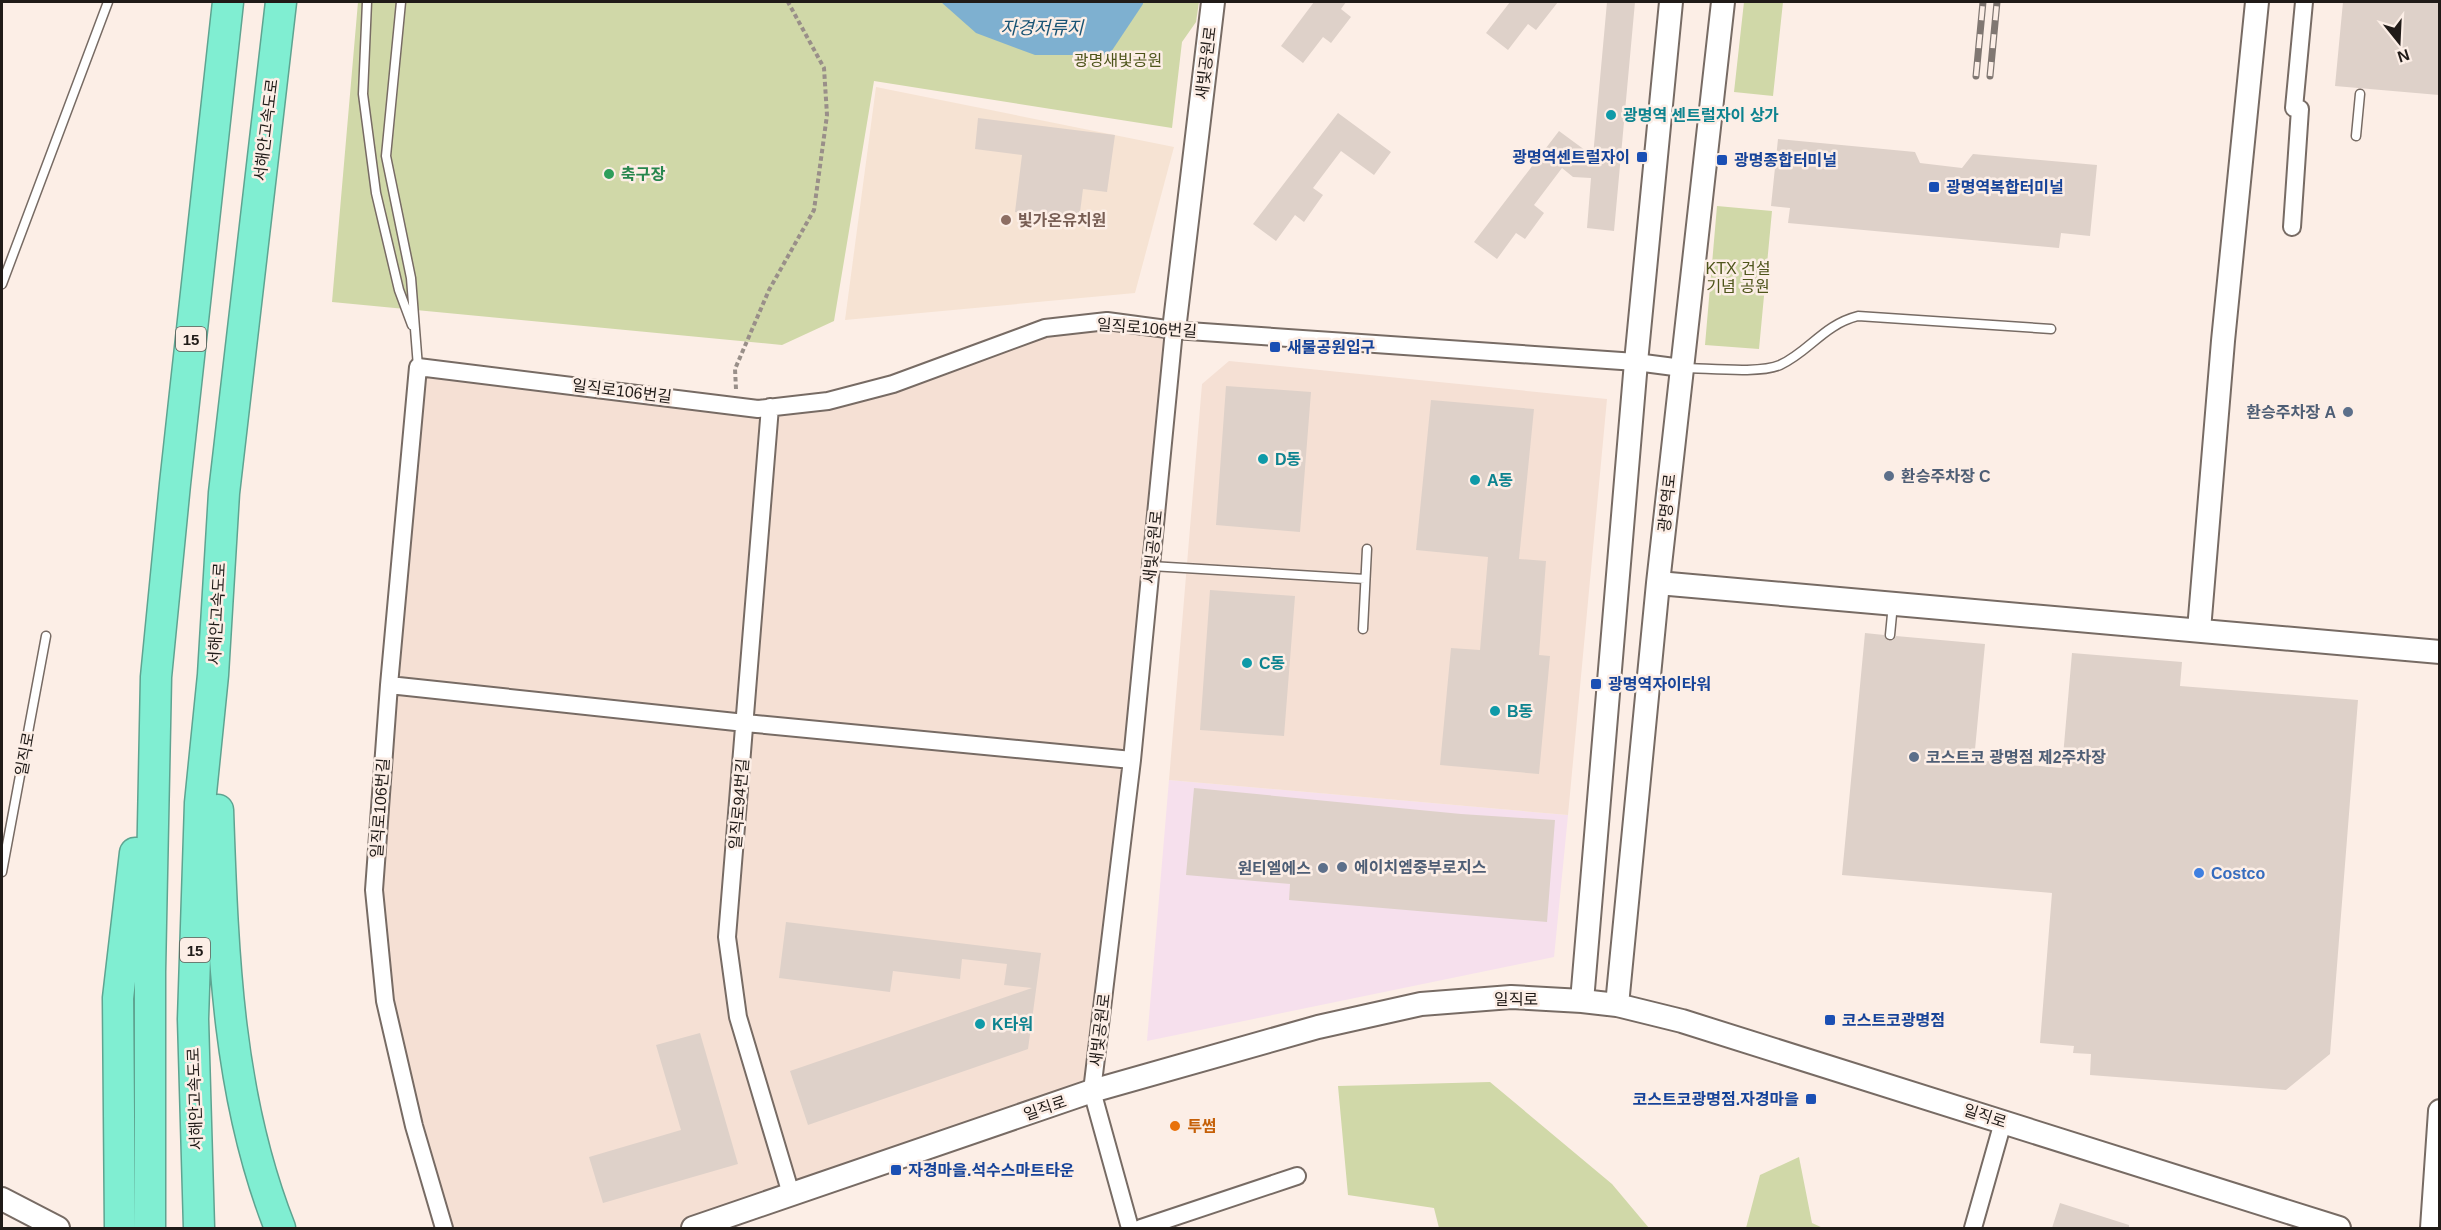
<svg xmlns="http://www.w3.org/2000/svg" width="2441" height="1230" viewBox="0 0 2441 1230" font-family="Helvetica,'Noto Sans KR',sans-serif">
<rect width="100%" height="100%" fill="#fceee6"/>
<path fill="#f6e0ed" d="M 1169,780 L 1568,815 L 1554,957 L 1147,1041 Z"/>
<path fill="#f5e0d4" d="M 1045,328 L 1174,330 L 1092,1091 L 689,1228 L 444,1228 L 414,1126 L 374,890 L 418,367 L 738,406 L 828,401 Z
M 1229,361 L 1607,399 L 1568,815 L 1169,780 L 1202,384 Z"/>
<path fill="#f6e3d3" d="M 876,87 L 1174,147 L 1135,293 L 845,320 Z"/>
<path fill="#d0d8a8" d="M 358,2 L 1199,2 L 1196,22 L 1182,42 L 1172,128 L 874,81 L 834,321 L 782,345 L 332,302 Z
M 1744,2 L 1783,2 L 1773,96 L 1734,92 Z
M 1717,206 L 1772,211 L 1759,349 L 1705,345 Z
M 1490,1082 L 1612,1184 L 1649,1228 L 1439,1228 L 1434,1208 L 1348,1195 L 1338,1086 Z
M 1799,1157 L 1812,1223 L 1823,1228 L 1746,1228 L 1760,1175 Z"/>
<path fill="#7eb0d0" d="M 941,2 L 1143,2 L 1143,4 L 1109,55 L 1035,55 L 976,33 Z"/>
<path fill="#ded1c9" d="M 1314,2 L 1346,2 L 1341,9 L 1351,17 L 1331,43 L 1323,37 L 1303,63 L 1281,46 Z
M 1510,2 L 1558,2 L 1536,30 L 1528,24 L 1508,50 L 1486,33 Z
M 1607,2 L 1635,2 L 1614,231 L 1587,228 L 1591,178 L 1573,177 L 1562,168 L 1534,205 L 1544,213 L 1525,239 L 1516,233 L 1497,259 L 1474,242 L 1559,131 L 1593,156 Z
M 2343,2 L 2439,2 L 2439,95 L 2335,86 Z
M 1338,113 L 1391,152 L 1374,175 L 1341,151 L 1313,188 L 1323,195 L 1304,222 L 1295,215 L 1276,241 L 1253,224 Z
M 978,118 L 1115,135 L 1107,192 L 1083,189 L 1079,220 L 1015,212 L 1022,155 L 975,149 Z
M 1778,139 L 1915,152 L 1920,163 L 1962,168 L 1973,154 L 2097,165 L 2090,236 L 2061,233 L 2059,248 L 1788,223 L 1790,208 L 1771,206 Z
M 1226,386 L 1311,392 L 1300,532 L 1216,525 Z
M 1431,400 L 1534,409 L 1519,559 L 1546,561 L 1539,655 L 1550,656 L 1539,774 L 1440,765 L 1451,648 L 1480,650 L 1488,557 L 1416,550 Z
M 1210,590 L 1295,596 L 1284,736 L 1200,730 Z
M 1865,633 L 1884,635 L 1889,641 L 1893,640 L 1896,636 L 1985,644 L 1974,760 L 2062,768 L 2072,653 L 2182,662 L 2180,686 L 2358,700 L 2330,1054 L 2286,1090 L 2090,1075 L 2091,1054 L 2073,1053 L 2074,1046 L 2040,1043 L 2052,893 L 1842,875 Z
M 1194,788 L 1461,814 L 1555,820 L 1547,922 L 1289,900 L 1290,884 L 1186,875 Z
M 786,922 L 1041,953 L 1028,1049 L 808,1125 L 790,1071 L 1032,988 L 1004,985 L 1007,964 L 962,959 L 960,979 L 893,971 L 890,992 L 779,978 Z
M 700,1033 L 738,1164 L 603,1203 L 589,1157 L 681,1130 L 656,1045 Z
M 2060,1203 L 2129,1225 L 2129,1228 L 2052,1228 Z"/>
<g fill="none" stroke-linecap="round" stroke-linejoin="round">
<defs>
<path id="lane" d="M 367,2 L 363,94 L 376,193 L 399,290 L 412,325
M 401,2 L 386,156 L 411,278 L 418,367
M 2356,136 L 2360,94
M 2,284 L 108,2
M 1683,368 C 1707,368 1760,374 1780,365 C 1810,351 1823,325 1858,316 L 2051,329
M 1151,566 L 1365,579
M 1363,629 L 1367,549
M 1890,635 L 1893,604
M 2,872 L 46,636"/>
<path id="street" d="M 2292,227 L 2300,109 L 2294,108 L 2304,2
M 770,407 L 727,937 L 738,1017 L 791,1194
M 389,685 L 745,723 L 1132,760
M 444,1228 L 414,1126 L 385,1001 L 374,890 L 389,685 L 418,367 L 758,409 L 828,401 L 893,384 L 1045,328 L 1107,321 L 1174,330 L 1636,362 L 1682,368
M 1130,1228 L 1092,1091 L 1132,760 L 1174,330
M 1141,1228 L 1297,1176
M 1973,1228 L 2003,1122"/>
<path id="secondary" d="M 1174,330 L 1213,2
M 1658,583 L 2440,652
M 2199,630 L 2223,341 L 2257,2
M 1582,1001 L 1636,362 L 1671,2
M 1617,1005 L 1658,583 L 1723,2
M 2,1199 L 58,1228
M 693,1228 L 1092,1091 L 1318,1027 L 1421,1004 L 1511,997 L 1582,1001 L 1617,1005 L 1682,1021 L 2339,1228
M 2432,1228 L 2440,1111"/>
<path id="highway" d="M 218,810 C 223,952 227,1094 280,1228
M 120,1228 L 118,998 L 135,853
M 150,1228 L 150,972 L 156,677 L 175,484 L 228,2
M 199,1228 L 193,1019 L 200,803 L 213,675 L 224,493 L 281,2"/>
</defs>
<use href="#lane" stroke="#776b64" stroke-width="11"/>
<use href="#street" stroke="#776b64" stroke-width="20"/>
<use href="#secondary" stroke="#776b64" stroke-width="26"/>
<use href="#highway" stroke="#5ea491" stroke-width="33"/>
<path stroke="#998f89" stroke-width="4" stroke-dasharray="4.5 3" stroke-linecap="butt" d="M 736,389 L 735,369 L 769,290 L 814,210 L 827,115 L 824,68 L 788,2"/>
<use href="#lane" stroke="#fff" stroke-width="8"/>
<use href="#street" stroke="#fff" stroke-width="16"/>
<use href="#secondary" stroke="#fff" stroke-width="22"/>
<use href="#highway" stroke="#80eed2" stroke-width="30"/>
<defs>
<path id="rail" d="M 1976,76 L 1983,2
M 1990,76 L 1997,2"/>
</defs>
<use href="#rail" stroke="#807772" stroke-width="7"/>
<use href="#rail" stroke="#fceee6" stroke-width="4.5" stroke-dasharray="14" stroke-linecap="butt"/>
</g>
<g fill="#0f9aa8" stroke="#fceee6" stroke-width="2">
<circle cx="1611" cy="115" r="6"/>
<circle cx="1263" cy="459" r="6"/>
<circle cx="1475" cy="480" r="6"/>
<circle cx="1247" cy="663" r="6"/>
<circle cx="1495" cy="711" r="6"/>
<circle cx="980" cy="1024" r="6"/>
</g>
<g fill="#1a4fb4" stroke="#fceee6" stroke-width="2">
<rect x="1636" y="151" width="12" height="12" rx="3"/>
<rect x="1716" y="154" width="12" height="12" rx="3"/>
<rect x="1928" y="181" width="12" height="12" rx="3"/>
<rect x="1269" y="341" width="12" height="12" rx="3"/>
<rect x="1590" y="678" width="12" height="12" rx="3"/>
<rect x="1824" y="1014" width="12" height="12" rx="3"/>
<rect x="1805" y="1093" width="12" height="12" rx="3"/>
<rect x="890" y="1164" width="12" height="12" rx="3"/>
</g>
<circle fill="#2e9e5b" stroke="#fceee6" stroke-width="2" cx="609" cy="174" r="6"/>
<circle fill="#8d6e63" stroke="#fceee6" stroke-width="2" cx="1006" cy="220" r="6"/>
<g fill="#5c6f8a" stroke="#fceee6" stroke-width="2">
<circle cx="2348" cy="412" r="6"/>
<circle cx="1889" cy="476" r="6"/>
<circle cx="1914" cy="757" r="6"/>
<circle cx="1342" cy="867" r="6"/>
<circle cx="1323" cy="868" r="6"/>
</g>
<circle fill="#3f7fe0" stroke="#fceee6" stroke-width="2" cx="2199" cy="873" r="6"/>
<circle fill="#e8710a" stroke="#fceee6" stroke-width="2" cx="1175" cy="1126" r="6"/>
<g text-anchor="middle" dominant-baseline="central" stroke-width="5" stroke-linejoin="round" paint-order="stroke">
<g fill="#fceee6" stroke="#625a56" stroke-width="1.5">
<rect x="176" y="327" width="30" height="24" rx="4.5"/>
<rect x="180" y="938" width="30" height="24" rx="4.5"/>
</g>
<g font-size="15" font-weight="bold" fill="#201b18">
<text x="191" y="339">15</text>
<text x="195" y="950">15</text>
</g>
<g font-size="16" fill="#4e551b" stroke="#fceee6">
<text x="1118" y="60">광명새빛공원</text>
<text x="1738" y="268">KTX 건설<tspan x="1738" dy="18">기념 공원</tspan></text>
</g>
<g font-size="16" fill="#201b18" stroke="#fceee6">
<text transform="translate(1206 63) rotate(-83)">새빛공원로</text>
<text transform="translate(266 130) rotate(-83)">서해안고속도로</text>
<text transform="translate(1147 328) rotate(4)">일직로106번길</text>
<text transform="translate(622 391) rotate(7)">일직로106번길</text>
<text transform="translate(1667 503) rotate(-84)">광명역로</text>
<text transform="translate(1153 547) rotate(-84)">새빛공원로</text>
<text transform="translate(217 614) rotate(-87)">서해안고속도로</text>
<text transform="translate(25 754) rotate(-80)">일직로</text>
<text transform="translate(739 804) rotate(-85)">일직로94번길</text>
<text transform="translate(380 808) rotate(-86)">일직로106번길</text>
<text x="1516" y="999">일직로</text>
<text transform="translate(1100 1030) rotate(-83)">새빛공원로</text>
<text transform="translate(195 1099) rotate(-92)">서해안고속도로</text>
<text transform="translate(1045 1108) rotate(-19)">일직로</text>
<text transform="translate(1985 1116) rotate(18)">일직로</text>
</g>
<g font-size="16" font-weight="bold" fill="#0d838f" stroke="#fceee6" text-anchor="start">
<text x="1623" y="115">광명역 센트럴자이 상가</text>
<text x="1275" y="459">D동</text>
<text x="1487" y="480">A동</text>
<text x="1259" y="663">C동</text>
<text x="1507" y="711">B동</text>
<text x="992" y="1024">K타워</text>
</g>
<g font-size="16" font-weight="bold" fill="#164399" stroke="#fceee6" text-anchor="start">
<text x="1630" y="157" text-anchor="end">광명역센트럴자이</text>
<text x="1734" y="160">광명종합터미널</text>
<text x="1946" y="187">광명역복합터미널</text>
<text x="1287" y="347">새물공원입구</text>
<text x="1608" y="684">광명역자이타워</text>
<text x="1842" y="1020">코스트코광명점</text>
<text x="1799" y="1099" text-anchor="end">코스트코광명점.자경마을</text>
<text x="908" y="1170">자경마을.석수스마트타운</text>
</g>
<g font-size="16" font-weight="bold" fill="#27864d" stroke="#fceee6" text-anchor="start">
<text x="621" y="174">축구장</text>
</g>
<g font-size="16" font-weight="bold" fill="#785e54" stroke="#fceee6" text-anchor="start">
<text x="1018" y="220">빛가온유치원</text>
</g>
<g font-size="16" font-weight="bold" fill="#4e5e75" stroke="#fceee6" text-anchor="start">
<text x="2336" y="412" text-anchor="end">환승주차장 A</text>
<text x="1901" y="476">환승주차장 C</text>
<text x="1926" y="757">코스트코 광명점 제2주차장</text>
<text x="1354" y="867">에이치엠중부로지스</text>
<text x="1311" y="868" text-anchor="end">원티엘에스</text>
</g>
<g font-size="16" font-weight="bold" fill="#366cbe" stroke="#fceee6" text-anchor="start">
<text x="2211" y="873">Costco</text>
</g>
<g font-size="16" font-weight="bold" fill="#c56008" stroke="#fceee6" text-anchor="start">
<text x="1187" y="1126">투썸</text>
</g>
<g font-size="18" font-style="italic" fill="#195475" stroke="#fceee6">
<text x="1042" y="28">자경저류지</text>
</g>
</g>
<rect width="2441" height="1230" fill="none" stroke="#201b18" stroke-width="6"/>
<g transform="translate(2399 42) rotate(162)" stroke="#fceee6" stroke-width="4.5" paint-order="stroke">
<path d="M0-4.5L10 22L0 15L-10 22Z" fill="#201b18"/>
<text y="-9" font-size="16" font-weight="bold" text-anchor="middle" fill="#201b18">N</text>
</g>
</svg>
